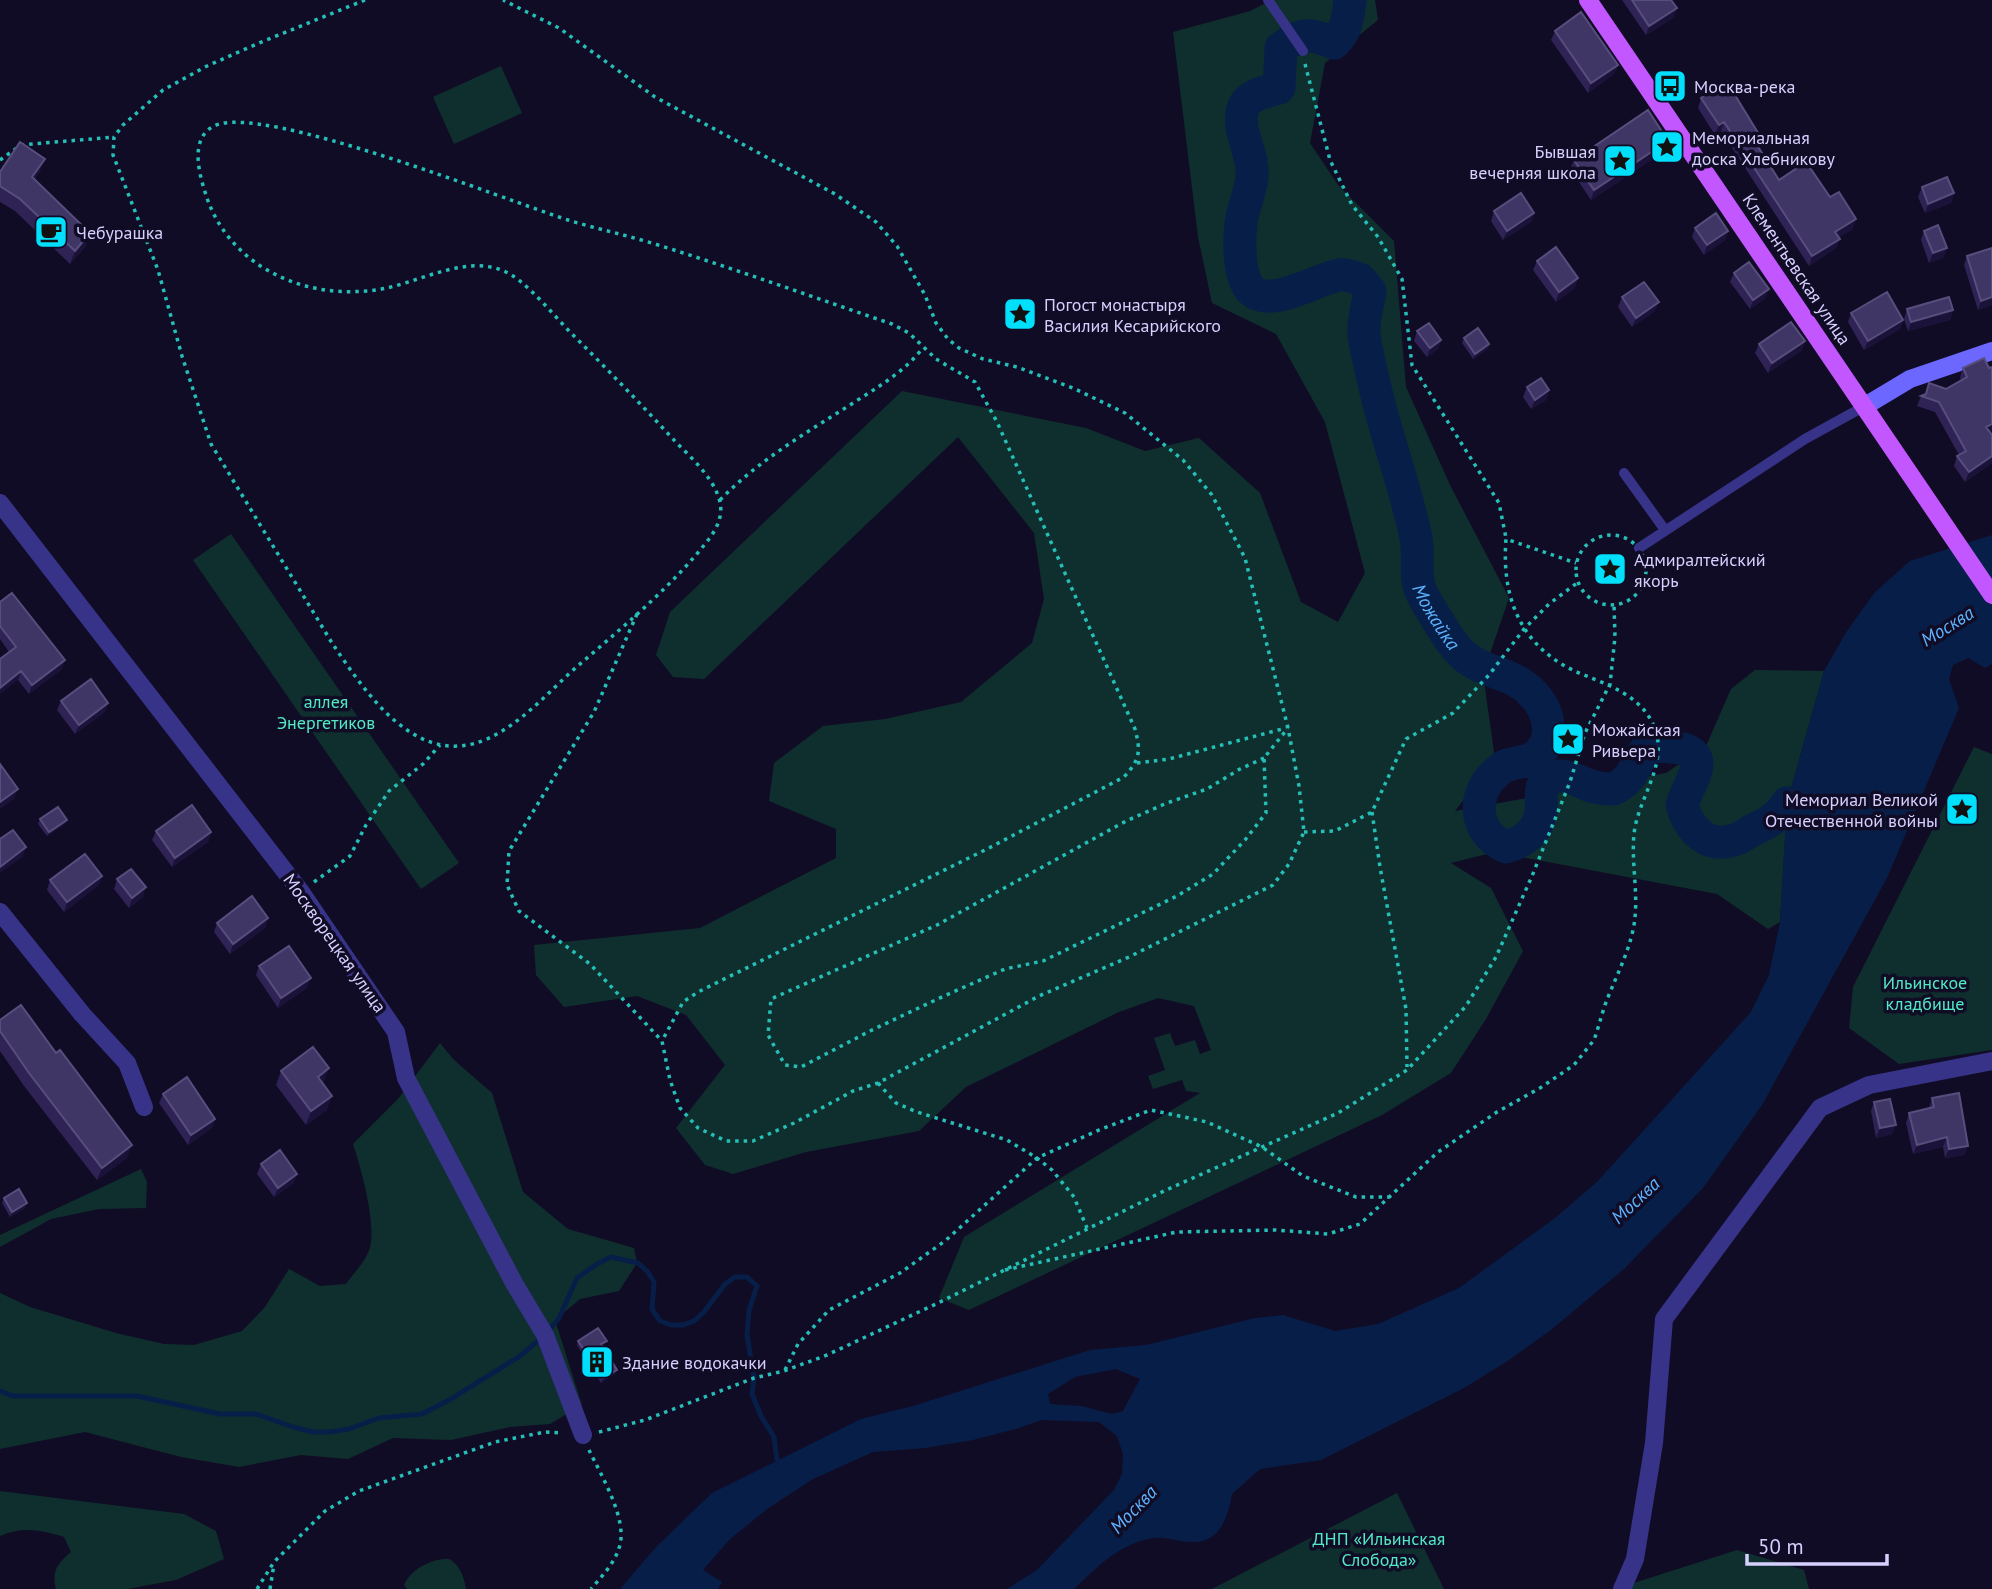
<svg xmlns="http://www.w3.org/2000/svg" width="1992" height="1589" viewBox="0 0 1992 1589" font-family="'PT Sans',sans-serif">
<rect width="100%" height="100%" fill="#110c25"/>
<path fill="#0f2f2e" d="M 1272,0 L 1375,0 L 1378,20 L 1325,63 L 1310,143 L 1338,185 L 1394,241 L 1406,387 L 1451,487 L 1509,598 L 1483,674 L 1495,759 L 1455,811 L 1666,773 L 1706,746 L 1731,689 L 1755,670 L 1824,671 L 1787,803 L 1780,922 L 1768,929 L 1717,894 L 1495,852 L 1451,863 L 1491,888 L 1523,951 L 1486,1019 L 1451,1073 L 1382,1115 L 969,1310 L 939,1298 L 964,1237 L 1200,1093 L 1186,1091 L 1182,1080 L 1153,1089 L 1148,1076 L 1165,1070 L 1154,1038 L 1170,1033 L 1175,1046 L 1195,1040 L 1200,1054 L 1211,1050 L 1194,1006 L 1158,998 L 1119,1012 L 966,1087 L 919,1131 L 806,1152 L 733,1174 L 705,1165 L 676,1128 L 725,1065 L 686,1015 L 637,996 L 564,1007 L 536,975 L 534,945 L 700,928 L 836,858 L 836,829 L 769,801 L 774,763 L 823,726 L 885,719 L 961,702 L 1032,643 L 1044,599 L 1034,533 L 958,437 L 704,679 L 673,677 L 656,655 L 670,612 L 902,391 L 1086,428 L 1145,451 L 1199,438 L 1260,493 L 1301,602 L 1338,622 L 1365,573 L 1325,422 L 1276,334 L 1212,303 L 1198,237 L 1173,32 L 1250,11 Z
M 501,66 L 522,113 L 454,144 L 433,97 Z
M 231,534 L 459,863 L 421,889 L 193,560 Z
M 1974,747 L 1992,754 L 1992,1050 L 1899,1064 L 1849,1028 L 1853,987 Z
M 440,1043 L 454,1060 L 492,1093 L 523,1192 L 568,1229 L 634,1248 L 637,1263 L 619,1291 L 580,1299 L 555,1320 L 582,1405 L 550,1424 L 510,1427 L 451,1440 L 393,1438 L 348,1459 L 301,1455 L 239,1467 L 181,1457 L 85,1432 L 0,1449 L 0,1293 L 30,1307 L 116,1333 L 164,1344 L 194,1345 L 242,1331 L 265,1307 L 289,1269 L 320,1286 L 346,1284 C 353,1274 363,1264 368,1253 C 379,1231 361,1168 353,1144 L 398,1099 Z
M 141,1169 L 147,1182 L 146,1208 L 99,1209 L 51,1219 L 0,1247 L 0,1235 Z
M 0,1491 L 184,1514 L 216,1531 L 224,1559 L 176,1580 L 127,1589 L 56,1589 C 51,1571 58,1563 71,1552 L 64,1537 C 42,1530 22,1526 0,1536 Z
M 1397,1493 L 1444,1589 L 1212,1589 Z
M 1737,1550 L 1804,1570 L 1809,1589 L 1615,1589 Z
M 449,1559 C 460,1565 464,1577 466,1589 L 407,1589 L 404,1585 C 411,1569 432,1558 449,1559 Z"/>
<path fill="#071f48" fill-rule="evenodd" d="M 1992,535 L 1992,664 L 1985,668 L 1968,658 L 1953,665 L 1949,679 L 1959,708 L 1887,878 L 1762,1105 L 1703,1188 L 1624,1269 L 1552,1329 L 1509,1360 L 1464,1388 L 1321,1460 L 1260,1469 L 1232,1494 C 1228,1517 1220,1543 1192,1542 C 1173,1542 1166,1534 1144,1540 C 1115,1548 1095,1569 1074,1589 L 1007,1589 L 1037,1570 L 1114,1490 L 1122,1474 L 1123,1454 L 1117,1436 L 1099,1422 L 1041,1420 L 1019,1428 L 973,1440 L 925,1448 L 873,1452 L 813,1479 L 767,1509 L 729,1540 L 703,1570 L 722,1582 L 718,1589 L 620,1589 L 657,1546 L 712,1493 L 861,1419 L 913,1406 L 1090,1350 L 1146,1345 L 1255,1318 L 1283,1315 L 1335,1331 L 1378,1324 L 1459,1288 L 1555,1218 L 1597,1182 L 1751,1012 L 1769,975 L 1780,922 L 1787,803 L 1824,671 L 1847,631 L 1875,592 L 1910,561 ZM 1116,1369 L 1140,1379 L 1123,1411 L 1112,1414 L 1081,1406 L 1050,1404 L 1048,1394 L 1075,1377 Z"/>
<g fill="none" stroke-linecap="round" stroke-linejoin="round">
<path stroke="#071f48" stroke-width="5" d="M 0,1391 L 13,1396 L 137,1396 L 220,1414 L 256,1414 L 293,1427 L 313,1432 L 330,1432 L 349,1429 L 379,1418 L 422,1414 L 449,1400 L 520,1356 L 545,1335 L 559,1318 L 577,1278 L 597,1264 L 611,1257 L 638,1263 L 647,1271 L 654,1282 L 652,1309 L 660,1321 L 671,1325 L 683,1325 L 694,1321 L 704,1312 L 725,1284 L 735,1277 L 747,1277 L 757,1286 L 749,1310 L 747,1335 L 754,1378 L 752,1394 L 761,1416 L 774,1437 L 777,1460"/>
<path stroke="#071f48" stroke-width="33" id="s1" d="M 1350,0 C 1348,17 1347,31 1334,43 C 1310,33 1302,32 1281,48 L 1279,88 C 1268,91 1248,94 1243,108 C 1236,132 1254,152 1252,176 C 1251,192 1243,207 1241,223 C 1239,241 1238,278 1252,291 C 1272,308 1317,279 1339,275 C 1346,274 1353,277 1360,279 L 1370,291 C 1368,305 1363,319 1364,333 C 1365,347 1369,361 1372,374 C 1383,429 1405,483 1416,538 C 1419,553 1415,570 1419,586 C 1422,597 1451,644 1461,653 C 1482,674 1512,671 1533,694 C 1550,712 1557,743 1533,758 C 1523,764 1509,761 1499,770 C 1471,792 1472,832 1506,847 C 1522,842 1535,834 1540,817 C 1545,800 1532,776 1562,776 C 1570,776 1580,782 1588,785 C 1596,788 1605,789 1614,789 C 1640,775 1632,761 1650,746 C 1669,747 1706,744 1695,774 C 1691,785 1685,794 1682,805 C 1689,829 1706,849 1734,840 C 1741,838 1747,833 1753,830 C 1771,821 1776,819 1787,803 L 1829,814"/>
<path stroke="#24bfb7" stroke-width="3.5" stroke-dasharray="3.5 5" stroke-linecap="butt" d="M 365,0 L 259,43 L 207,66 L 163,90 L 123,125 L 114,137 L 113,155 L 158,270 L 182,356 L 211,444 L 332,643 C 366,693 416,770 487,739 C 520,724 545,696 572,671 C 619,630 670,589 709,539 C 717,528 723,516 720,502 C 714,477 690,457 673,439 C 639,402 604,366 569,331 C 553,314 537,295 520,281 C 474,243 417,288 367,291 C 328,294 295,287 262,267 C 237,251 217,227 207,198 C 200,177 188,139 214,126 C 261,102 508,201 568,220 C 597,229 626,235 655,244 C 735,269 813,297 892,324 L 909,333 L 936,359 L 975,382 L 997,422 L 1135,729 C 1141,752 1140,759 1124,777 L 989,848 L 698,992 L 683,1002 L 662,1041 L 670,1080 L 680,1108 L 698,1128 L 726,1141 L 753,1141 L 794,1123 L 853,1091 L 878,1083 L 1039,996 L 1129,957 L 1273,885 L 1289,864 L 1304,832 L 1299,786 L 1288,728 L 1245,558 L 1212,495 L 1183,460 L 1125,413 L 1073,388 L 1017,367 L 983,359 L 959,348 L 948,339 L 936,323 L 925,295 L 897,246 L 876,222 L 835,194 L 655,97 L 559,28 L 503,0
M 1305,64 L 1330,160 L 1352,205 L 1378,237 L 1402,279 L 1412,365 L 1499,503 L 1506,538
M 0,160 L 21,145 L 114,137
M 720,500 C 758,461 804,434 850,405 C 876,388 902,374 922,349
M1576 570a35 35 0 1 1 70 0a35 35 0 1 1-70 0Z
M 637,614 L 594,712 L 509,851 L 507,885 L 519,911 L 590,964 L 662,1041
M 1264,758 L 1240,769 L 1207,789 L 1167,803 L 1126,821 L 937,925 L 771,999 L 768,1035 L 785,1065 L 801,1067 L 870,1031 L 944,996 L 1005,969 L 1043,961 L 1177,896 L 1213,874 L 1245,840 L 1266,813 L 1264,758 L 1288,728
M 1137,763 L 1169,759 L 1286,728
M 1372,812 L 1380,867 L 1406,1009 L 1407,1067
M 1304,832 L 1335,831 L 1372,812 L 1406,739 L 1453,713 L 1489,675 L 1524,629 L 1549,604 L 1577,583
M 314,882 L 350,856 L 366,825 L 389,791 L 423,764 L 440,745
M 878,1083 L 896,1103 L 917,1112 L 1007,1140 L 1037,1158 L 1052,1170 L 1074,1197 L 1087,1228
M 1005,1270 L 1177,1232 L 1276,1230 L 1328,1234 L 1360,1224 L 1438,1152 L 1497,1112 L 1540,1088 L 1574,1065 L 1594,1040 C 1598,1029 1601,1017 1605,1005 C 1615,978 1629,953 1634,925 C 1639,894 1631,864 1634,834 C 1638,796 1672,761 1652,722 C 1639,696 1609,685 1584,675 C 1523,651 1501,601 1506,539 L 1576,563
M 785,1370 L 798,1344 L 829,1310 L 900,1273 L 945,1241 L 1037,1158 L 1099,1130 L 1151,1110 L 1207,1122 L 1262,1147 L 1303,1176 L 1356,1197 L 1389,1197
M 599,1432 L 645,1420 L 754,1378 L 784,1371 L 827,1355 L 938,1303 L 1164,1191 L 1338,1113 L 1407,1070 L 1466,1006 L 1496,957 L 1532,876 L 1570,782 L 1585,733 L 1610,684 L 1615,637 L 1614,604
M 589,1450 C 601,1475 629,1521 619,1548 C 614,1564 602,1576 591,1589
M 257,1589 L 274,1562 L 325,1511 L 359,1491 L 495,1442 L 545,1432 L 563,1433
M 270,1589 L 274,1564"/>
<path stroke="#373388" stroke-width="10" d="M 1268,0 L 1303,51
M 1624,473 L 1665,530
M 1639,548 L 1805,439 L 1865,406"/>
<path stroke="#373388" stroke-width="18" d="M 0,503 L 301,892 L 396,1032 L 406,1078 L 514,1283 L 545,1335 L 583,1435
M 0,912 L 82,1014 L 127,1063 L 144,1107
M 1622,1589 L 1635,1559 L 1654,1443 L 1664,1319 L 1820,1108 L 1869,1085 L 1992,1061"/>
<path stroke="#6c67ff" stroke-width="18" d="M 1865,406 L 1910,379 L 1992,351"/>
<path stroke="#c257ff" stroke-width="18" d="M 1588,0 L 1992,595"/>
</g>
<path fill="#2e2354" d="M 1622,0 L 1671,0 L 1677,8 L 1673,18 L 1646,35 Z
M 1555,31 L 1618,65 L 1614,74 L 1588,93 L 1551,40 Z
M 1701,98 L 1760,149 L 1779,180 L 1830,197 L 1853,229 L 1839,237 L 1840,239 L 1836,248 L 1809,266 L 1721,131 L 1715,135 L 1698,108 Z
M 1668,141 L 1665,151 L 1591,200 L 1570,169 L 1574,160 Z
M 40,171 L 34,180 L 86,246 L 70,264 L 15,211 L 0,202 L 0,172 Z
M 1922,187 L 1954,193 L 1951,203 L 1925,213 L 1918,197 Z
M 1494,211 L 1534,213 L 1531,222 L 1503,240 L 1491,221 Z
M 1695,228 L 1728,231 L 1725,240 L 1704,255 L 1692,237 Z
M 1924,231 L 1947,248 L 1943,258 L 1929,263 L 1921,240 Z
M 1992,248 L 1992,305 L 1978,310 L 1964,265 L 1967,256 Z
M 1537,261 L 1575,288 L 1556,302 L 1533,270 Z
M 1734,273 L 1765,299 L 1750,309 L 1730,282 Z
M 1622,297 L 1655,311 L 1632,327 L 1618,307 Z
M 1907,309 L 1953,310 L 1950,320 L 1908,331 L 1904,319 Z
M 1851,313 L 1903,320 L 1900,329 L 1864,350 L 1848,322 Z
M 1417,331 L 1441,340 L 1438,349 L 1427,357 L 1414,341 Z
M 1464,338 L 1489,344 L 1488,349 L 1473,359 L 1462,343 Z
M 1805,341 L 1801,351 L 1768,373 L 1755,353 L 1759,344 Z
M 1963,368 L 1992,435 L 1992,463 L 1965,482 L 1954,466 L 1957,456 L 1959,455 L 1935,412 L 1917,406 L 1921,396 L 1946,389 L 1961,380 L 1960,377 Z
M 1527,387 L 1549,390 L 1546,400 L 1531,409 L 1523,397 Z
M 0,602 L 62,669 L 29,694 L 18,680 L 9,652 L 0,639 Z
M 61,701 L 108,703 L 105,712 L 75,734 L 57,710 Z
M 40,819 L 65,824 L 47,836 L 38,824 Z
M 156,831 L 211,832 L 208,842 L 172,867 L 152,840 Z
M 117,879 L 143,897 L 129,908 L 114,889 Z
M 50,880 L 99,885 L 64,912 L 47,890 Z
M 268,918 L 265,928 L 230,954 L 214,932 L 217,923 Z
M 259,966 L 307,988 L 278,1008 L 256,975 Z
M 0,1020 L 127,1158 L 97,1180 L 24,1086 L 0,1051 Z
M 281,1071 L 324,1082 L 323,1083 L 327,1110 L 306,1125 L 276,1085 Z
M 163,1094 L 215,1119 L 212,1128 L 188,1145 L 159,1103 Z
M 1932,1098 L 1968,1146 L 1964,1155 L 1945,1158 L 1943,1147 L 1913,1154 L 1906,1123 L 1909,1113 L 1929,1108 Z
M 1874,1102 L 1892,1134 L 1876,1138 L 1871,1111 Z
M 261,1164 L 294,1183 L 274,1197 L 257,1174 Z
M 4,1198 L 25,1208 L 10,1217 L 2,1203 Z
M 578,1341 L 605,1345 L 602,1347 L 615,1374 L 601,1383 L 577,1345 Z"/>
<path fill="#1b1239" d="M 1677,8 L 1673,18 L 1646,35 L 1649,26 Z
M 1618,65 L 1614,74 L 1588,93 L 1591,83 Z
M 1724,122 L 1721,131 L 1715,135 L 1719,125 Z
M 1668,141 L 1665,151 L 1591,200 L 1594,190 Z
M 45,159 L 40,171 L 27,189 L 32,177 Z
M 1954,193 L 1951,203 L 1925,213 L 1928,204 Z
M 1534,213 L 1531,222 L 1503,240 L 1507,231 Z
M 1856,219 L 1853,229 L 1832,241 L 1835,232 Z
M 1728,231 L 1725,240 L 1704,255 L 1707,245 Z
M 90,233 L 86,246 L 70,264 L 75,251 Z
M 1840,239 L 1836,248 L 1809,266 L 1812,256 Z
M 1947,248 L 1943,258 L 1929,263 L 1933,253 Z
M 1578,278 L 1575,288 L 1556,302 L 1559,292 Z
M 1769,289 L 1765,299 L 1750,309 L 1753,300 Z
M 1992,297 L 1992,305 L 1978,310 L 1981,301 Z
M 1659,302 L 1655,311 L 1632,327 L 1636,318 Z
M 1953,310 L 1950,320 L 1908,331 L 1911,322 Z
M 1903,320 L 1900,329 L 1864,350 L 1868,341 Z
M 1441,340 L 1438,349 L 1427,357 L 1430,348 Z
M 1805,341 L 1801,351 L 1768,373 L 1772,363 Z
M 1489,344 L 1488,349 L 1473,359 L 1475,354 Z
M 1549,390 L 1546,400 L 1531,409 L 1535,400 Z
M 1992,424 L 1992,431 L 1983,436 L 1986,427 Z
M 1992,456 L 1992,463 L 1965,482 L 1969,472 Z
M 65,660 L 62,669 L 29,694 L 32,685 Z
M 21,671 L 18,680 L 0,694 L 0,688 Z
M 108,703 L 105,712 L 75,734 L 79,725 Z
M 18,789 L 14,799 L 0,809 L 0,802 Z
M 67,820 L 65,824 L 47,836 L 49,832 Z
M 211,832 L 208,842 L 172,867 L 175,858 Z
M 26,847 L 23,857 L 0,873 L 0,867 Z
M 102,876 L 99,885 L 64,912 L 67,902 Z
M 146,887 L 143,897 L 129,908 L 132,898 Z
M 268,918 L 265,928 L 230,954 L 233,944 Z
M 311,978 L 307,988 L 278,1008 L 281,998 Z
M 329,1068 L 324,1082 L 313,1091 L 318,1077 Z
M 332,1096 L 327,1110 L 306,1125 L 311,1111 Z
M 215,1119 L 212,1128 L 188,1145 L 191,1135 Z
M 1896,1125 L 1892,1134 L 1876,1138 L 1880,1128 Z
M 1947,1137 L 1943,1147 L 1913,1154 L 1917,1145 Z
M 132,1145 L 127,1158 L 97,1180 L 102,1168 Z
M 1968,1146 L 1964,1155 L 1945,1158 L 1949,1149 Z
M 297,1174 L 294,1183 L 274,1197 L 278,1188 Z
M 27,1203 L 25,1208 L 10,1217 L 12,1212 Z
M 617,1370 L 615,1374 L 601,1383 L 603,1378 Z"/>
<path fill="#403666" stroke="#574e7e" stroke-width="2" d="M 1632,0 L 1671,0 L 1677,8 L 1649,26 Z
M 1581,12 L 1618,65 L 1591,83 L 1555,31 Z
M 1727,82 L 1763,141 L 1757,145 L 1779,180 L 1806,162 L 1830,197 L 1839,192 L 1856,219 L 1835,232 L 1840,239 L 1812,256 L 1724,122 L 1719,125 L 1701,98 Z
M 1648,110 L 1668,141 L 1594,190 L 1574,160 Z
M 20,142 L 45,159 L 32,177 L 90,233 L 75,251 L 20,199 L 0,186 L 0,172 Z
M 1947,177 L 1954,193 L 1928,204 L 1922,187 Z
M 1521,193 L 1534,213 L 1507,231 L 1494,211 Z
M 1716,213 L 1728,231 L 1707,245 L 1695,228 Z
M 1938,225 L 1947,248 L 1933,253 L 1924,231 Z
M 1556,247 L 1578,278 L 1559,292 L 1537,261 Z
M 1992,248 L 1992,297 L 1981,301 L 1967,256 Z
M 1749,262 L 1769,289 L 1753,300 L 1734,273 Z
M 1644,282 L 1659,302 L 1636,318 L 1622,297 Z
M 1887,292 L 1903,320 L 1868,341 L 1851,313 Z
M 1949,297 L 1953,310 L 1911,322 L 1907,309 Z
M 1791,322 L 1805,341 L 1772,363 L 1759,344 Z
M 1429,323 L 1441,340 L 1430,348 L 1417,331 Z
M 1478,328 L 1489,344 L 1475,354 L 1464,338 Z
M 1984,358 L 1989,368 L 1992,367 L 1992,424 L 1986,427 L 1992,435 L 1992,456 L 1969,472 L 1957,456 L 1966,451 L 1939,402 L 1921,396 L 1926,394 L 1929,383 L 1946,389 L 1967,377 L 1963,368 Z
M 1541,378 L 1549,390 L 1535,400 L 1527,387 Z
M 12,593 L 65,660 L 32,685 L 21,671 L 0,688 L 0,659 L 16,647 L 0,626 L 0,602 Z
M 91,679 L 108,703 L 79,725 L 61,701 Z
M 0,764 L 18,789 L 0,802 Z
M 192,805 L 211,832 L 175,858 L 156,831 Z
M 58,807 L 67,820 L 49,832 L 40,819 Z
M 13,830 L 26,847 L 0,867 L 0,839 Z
M 85,854 L 102,876 L 67,902 L 50,880 Z
M 131,869 L 146,887 L 132,898 L 117,879 Z
M 252,896 L 268,918 L 233,944 L 217,923 Z
M 289,946 L 311,978 L 281,998 L 259,966 Z
M 21,1005 L 56,1053 L 60,1050 L 132,1145 L 102,1168 L 29,1073 L 0,1031 L 0,1020 Z
M 313,1047 L 329,1068 L 318,1077 L 332,1096 L 311,1111 L 281,1071 Z
M 187,1077 L 215,1119 L 191,1135 L 163,1094 Z
M 1959,1093 L 1968,1146 L 1949,1149 L 1947,1137 L 1917,1145 L 1909,1113 L 1934,1107 L 1932,1098 Z
M 1890,1099 L 1896,1125 L 1880,1128 L 1874,1102 Z
M 280,1150 L 297,1174 L 278,1188 L 261,1164 Z
M 19,1189 L 27,1203 L 12,1212 L 4,1198 Z
M 598,1328 L 607,1341 L 601,1344 L 617,1370 L 603,1378 L 578,1341 Z"/>
<defs>
<symbol id="bus-square" viewBox="-11 -11 22 22"><rect x="-9" y="-9" width="18" height="18" rx="4" fill="#00dffb" stroke="#110c25"/><path d="M-5-6H5V4H4V6H2V4H-2V6H-4V4H-5ZM-3.5-4V0h7V-4ZM-3.5 1.2v1.5H-2V1.2ZM2 1.2v1.5H3.5V1.2Z" fill="#111"/></symbol>
<symbol id="sight-square" viewBox="-11 -11 22 22"><rect x="-9" y="-9" width="18" height="18" rx="4" fill="#00dffb" stroke="#110c25"/><path d="M0-6L1.8-2.2L6-1.7L2.9 1.2L3.7 5.4L0 3.3L-3.7 5.4L-2.9 1.2L-6-1.7L-1.8-2.2Z" fill="#111"/></symbol>
<symbol id="cafe-square" viewBox="-11 -11 22 22"><rect x="-9" y="-9" width="18" height="18" rx="4" fill="#00dffb" stroke="#110c25"/><path d="M-5.5-4.5H6V0H3Q3 3.5 0 3.5H-2.5Q-5.5 3.5-5.5 0ZM3-3.2v2h1.7v-2ZM-6 4.5H4V6H-6Z" fill="#111"/></symbol>
<symbol id="building-square" viewBox="-11 -11 22 22"><rect x="-9" y="-9" width="18" height="18" rx="4" fill="#00dffb" stroke="#110c25"/><path d="M-4-6H4V6H1V3H-1V6H-4ZM-2.5-4.3h1.7v1.8h-1.7ZM.8-4.3h1.7v1.8H.8ZM-2.5-1h1.7V.8h-1.7ZM.8-1h1.7V.8H.8Z" fill="#111"/></symbol>
</defs>
<g fill-rule="evenodd">
<use href="#bus-square" x="1651" y="67" width="38" height="38"/>
<use href="#sight-square" x="1648" y="128" width="38" height="38"/>
<use href="#sight-square" x="1601" y="142" width="38" height="38"/>
<use href="#cafe-square" x="32" y="213" width="38" height="38"/>
<use href="#sight-square" x="1001" y="295" width="38" height="38"/>
<use href="#sight-square" x="1591" y="550" width="38" height="38"/>
<use href="#sight-square" x="1549" y="720" width="38" height="38"/>
<use href="#sight-square" x="1943" y="790" width="38" height="38"/>
<use href="#building-square" x="578" y="1343" width="38" height="38"/>
</g>
<g text-anchor="middle" dominant-baseline="central" stroke-width="7" stroke-linejoin="round" paint-order="stroke">
<g font-size="18" fill="#d6d0ff" stroke="#110c25" text-anchor="start">
<text x="1694" y="86">Москва-река</text>
<text x="1692" y="137">Мемориальная<tspan x="1692" dy="21">доска Хлебникову</tspan></text>
<text x="1596" y="151" text-anchor="end">Бывшая<tspan x="1596" dy="21">вечерняя школа</tspan></text>
<text x="76" y="232">Чебурашка</text>
<text x="1044" y="304">Погост монастыря<tspan x="1044" dy="21">Василия Кесарийского</tspan></text>
<text x="1634" y="559">Адмиралтейский<tspan x="1634" dy="21">якорь</tspan></text>
<text x="1592" y="729">Можайская<tspan x="1592" dy="21">Ривьера</tspan></text>
<text x="1938" y="799" text-anchor="end">Мемориал Великой<tspan x="1938" dy="21">Отечественной войны</tspan></text>
<text x="622" y="1362">Здание водокачки</text>
</g>
<g font-size="18" fill="#d6d0ff" stroke="#110c25">
<text transform="translate(1797 269) rotate(56)">Клементьевская улица</text>
<text transform="translate(335 943) rotate(55)">Москворецкая улица</text>
</g>
<g font-size="18" fill="#51eac5" stroke="#110c25">
<text x="326" y="701">аллея<tspan x="326" dy="21">Энергетиков</tspan></text>
<text x="1925" y="982">Ильинское<tspan x="1925" dy="21">кладбище</tspan></text>
<text x="1379" y="1538">ДНП «Ильинская<tspan x="1379" dy="21">Слобода»</tspan></text>
</g>
<g font-size="19" font-style="italic" fill="#5eb3ff" stroke="#110c25">
<text stroke="none"><textPath href="#s1" startOffset="842">Можайка</textPath></text>
<text transform="translate(1947 626) rotate(-32)">Москва</text>
<text transform="translate(1635 1200) rotate(-43)">Москва</text>
<text transform="translate(1133 1509) rotate(-46)">Москва</text>
</g>
</g>
<path d="M1747 1554v10h140v-10" fill="none" stroke="#d6d0ff" stroke-width="3.5"/>
<text x="1758" y="1554" font-size="21" fill="#d6d0ff" stroke="#110c25" stroke-width="5" paint-order="stroke">50 m</text>
</svg>
